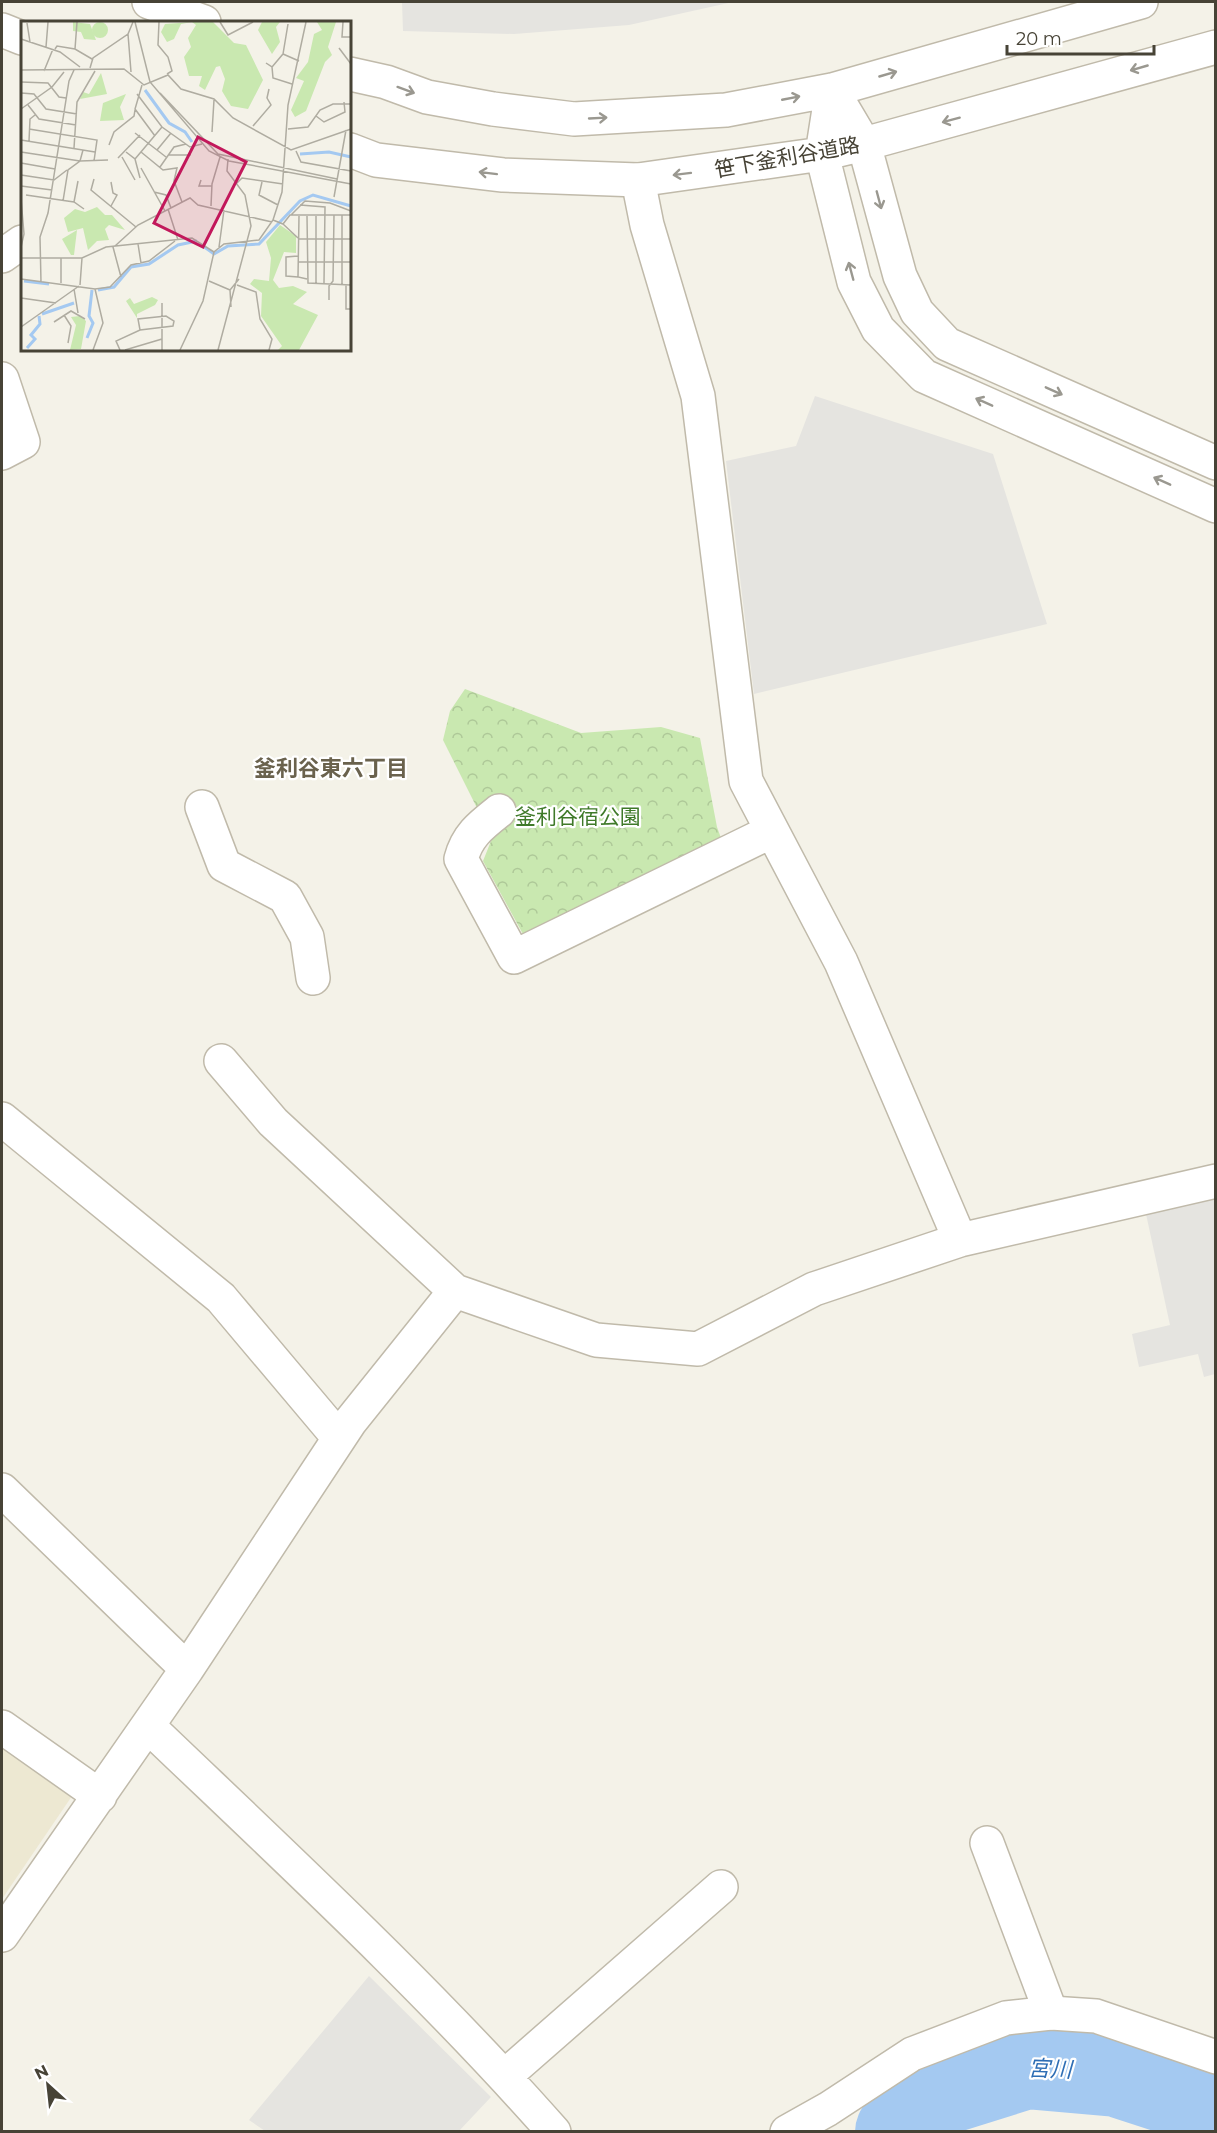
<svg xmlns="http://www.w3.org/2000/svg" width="1217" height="2133" viewBox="0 0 1217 2133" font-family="Montserrat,'Noto Sans JP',sans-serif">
<defs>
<pattern id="park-crowns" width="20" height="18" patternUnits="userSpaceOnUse" patternTransform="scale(1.5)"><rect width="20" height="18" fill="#c9e8b0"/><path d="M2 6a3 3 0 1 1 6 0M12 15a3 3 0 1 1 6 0" fill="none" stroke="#aec898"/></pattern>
</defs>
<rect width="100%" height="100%" fill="#f4f2e8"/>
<path fill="#ede8d2" d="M 2,1741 L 72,1796 L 2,1899 Z"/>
<path fill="url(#park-crowns)" d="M 465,689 L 581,733 L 661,727 L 700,738 L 717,827 L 721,838 L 524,936 L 483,861 L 495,831 L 477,808 L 443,740 L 450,711 Z"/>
<path fill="#e5e4e0" d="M 402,2 L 733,2 L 629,25 L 514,34 L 403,31 Z
M 815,396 L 993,454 L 1047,624 L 754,694 L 726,461 L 796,446 Z
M 1215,1199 L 1215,1374 L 1204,1377 L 1198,1354 L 1139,1367 L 1132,1334 L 1170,1325 L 1146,1214 Z
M 369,1976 L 491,2097 L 459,2131 L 265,2131 L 249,2120 Z"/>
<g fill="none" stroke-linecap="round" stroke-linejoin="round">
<path stroke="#a4c9f1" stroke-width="88" d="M 899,2132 L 940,2092 L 1026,2065 L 1117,2073 L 1216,2105"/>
<defs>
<path id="minor" d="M 638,180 L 647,225 L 698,396 L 746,781 L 841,962 L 960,1240
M 2,256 L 22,242
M 2,379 L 23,442 L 2,453
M 202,807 L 224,865 L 285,897 L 307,937 L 313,978
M 499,811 C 480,826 467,836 461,859 L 514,957 L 772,831
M 221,1061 L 273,1122 L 455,1291
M 2,1119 L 221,1298 L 339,1438
M 2,1490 L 187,1669
M 148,1726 C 286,1858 427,1988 554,2132
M 2,1727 L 100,1796
M 987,1843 L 1051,2013
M 2,1935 L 187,1669 L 350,1422 L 455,1291 L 596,1340 L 698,1349 L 814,1289 L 960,1240 L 1216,1181
M 505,2076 L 721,1887"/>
<path id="tertiary" d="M 149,2 L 204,22
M 2,30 L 22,38
M 350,74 L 386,82 L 427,97 L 493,109 L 574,119 L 726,110 L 832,90 L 1141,2
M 832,90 L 822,154 L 854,282 L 878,329 L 924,376 L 1216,506
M 832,90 L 864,144 L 900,276 L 917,312 L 947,344 L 1216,463
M 350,150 L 376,160 L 503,175 L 638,180 L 822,154 L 864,144 L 1216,47
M 787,2132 L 828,2109 L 912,2054 L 1006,2018 L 1051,2013 L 1096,2016 L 1216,2057"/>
</defs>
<use href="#minor" stroke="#c0baaa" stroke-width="36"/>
<use href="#tertiary" stroke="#c0baaa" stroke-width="36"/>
<use href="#minor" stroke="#fff" stroke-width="33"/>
<use href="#tertiary" stroke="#fff" stroke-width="33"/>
</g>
<defs><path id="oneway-shaft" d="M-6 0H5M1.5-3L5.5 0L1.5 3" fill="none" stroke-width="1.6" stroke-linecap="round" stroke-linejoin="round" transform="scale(1.5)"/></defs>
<g stroke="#9a9890">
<use href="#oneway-shaft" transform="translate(1139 68) rotate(164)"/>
<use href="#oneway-shaft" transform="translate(888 74) rotate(-16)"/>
<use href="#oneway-shaft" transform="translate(406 90) rotate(20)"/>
<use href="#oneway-shaft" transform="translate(791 98) rotate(-11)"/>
<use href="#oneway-shaft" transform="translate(598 118) rotate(-3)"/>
<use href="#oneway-shaft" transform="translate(951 120) rotate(165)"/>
<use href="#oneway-shaft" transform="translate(488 173) rotate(-173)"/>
<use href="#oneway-shaft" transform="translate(682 174) rotate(173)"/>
<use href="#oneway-shaft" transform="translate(879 200) rotate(75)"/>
<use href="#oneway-shaft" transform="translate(851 271) rotate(-105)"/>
<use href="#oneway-shaft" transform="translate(1054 391) rotate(24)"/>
<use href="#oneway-shaft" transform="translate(984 402) rotate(-156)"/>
<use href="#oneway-shaft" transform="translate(1162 481) rotate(-156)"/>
</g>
<g text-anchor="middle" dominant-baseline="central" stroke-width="4.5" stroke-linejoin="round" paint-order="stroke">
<g font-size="21" fill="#474336" stroke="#fff">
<text transform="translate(787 157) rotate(-10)">笹下釜利谷道路</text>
</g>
<g font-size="21" fill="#3f7a29" stroke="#fff">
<text x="578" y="816">釜利谷宿公園</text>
</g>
<g font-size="22" font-weight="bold" fill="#6a624d" stroke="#fff">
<text x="331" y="768">釜利谷東六丁目</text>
</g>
<g font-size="22" font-style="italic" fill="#2e6eb5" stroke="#fff">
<text transform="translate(1050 2069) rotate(2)">宮川</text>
</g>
</g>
<g transform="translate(21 21)">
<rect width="330" height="330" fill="#f4f2e8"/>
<path d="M 52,1 L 69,3 L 75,19 L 63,18 L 60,11 L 52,10 ZM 171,1 L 160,3 L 153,18 L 146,21 L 140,11 L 144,3 ZM 171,1 L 192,1 L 213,22 L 225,24 L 242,59 L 227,88 L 210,85 L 201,70 L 204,58 L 199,45 L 195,46 L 184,69 L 178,65 L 181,55 L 168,55 L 163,36 L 170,26 L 167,17 L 175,4 ZM 241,1 L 259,1 L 255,6 L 259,21 L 251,33 L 237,9 ZM 296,1 L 315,1 L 307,26 L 311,34 L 304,41 L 285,90 L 274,96 L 270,89 L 283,60 L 275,57 L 287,41 L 293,13 L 301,9 ZM 76,186 L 84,194 L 91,194 L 104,209 L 88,204 L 84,208 L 88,219 L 76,220 L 67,229 L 62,207 L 47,211 L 43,197 L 54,188 L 64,191 ZM 259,204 L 275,215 L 275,232 L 263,231 L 252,259 L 258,267 L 272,265 L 286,271 L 272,283 L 297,294 L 278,329 L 257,329 L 261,325 L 240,295 L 241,272 L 229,263 L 233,258 L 248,260 L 250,237 L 245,221 ZM 59,295 L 65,300 L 60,328 L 49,329 L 55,304 L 50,296 Z" fill="#c9e8b0"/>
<path d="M71 9a8 8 0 1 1 16 0a8 8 0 1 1-16 0ZM 105,73 L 99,86 L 103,99 L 79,100 L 82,82 ZM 56,209 L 53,234 L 50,234 L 41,218 ZM 131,276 L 137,279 L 134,284 L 116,293 L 116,297 L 105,280 L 109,277 L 113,283 Z" fill="#c9e8b0"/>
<path d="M 80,52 L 86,73 L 59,78 L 62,71 L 68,73 Z" fill="#c9e8b0"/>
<path fill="none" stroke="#a4c9f1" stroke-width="3" d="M 124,69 L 148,102 L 164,111 L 171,121M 279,133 L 308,131 L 330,136M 182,225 L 193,233 L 207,225 L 238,223 L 279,180 L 292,174 L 330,185M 3,260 L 28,263M 77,269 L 93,266 L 110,246 L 128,243 L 157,224 L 176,220M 21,293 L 53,282M 66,317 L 72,302 L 68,295 L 71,269M 6,327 L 14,318 L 10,314 L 19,303 L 18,295"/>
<path fill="none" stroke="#afaca1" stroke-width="1.5" d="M 114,1 L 129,61 L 188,130 L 208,140 L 330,163M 138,1 L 137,24 L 147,36 L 151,50 L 146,53M 199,1 L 207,14 L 232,1M 322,1 L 321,16 L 330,16M 6,2 L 9,21M 107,13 L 110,51M 0,18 L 39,31 L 59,46M 25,26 L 27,1M 318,27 L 330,43M 34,28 L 36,25 L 54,28 L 71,38M 54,28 L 56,1M 262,33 L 267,3M 245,42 L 251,46 L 252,57 L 271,63M 251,46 L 262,33 L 278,40M 69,47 L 72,37 L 107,13 L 112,1M 0,49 L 103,48 L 123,64 L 147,54 L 160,68 L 193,78 L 212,97 L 270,129 L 330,108M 23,50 L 32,28M 0,61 L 27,62 L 38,76 L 45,77M 121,64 L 114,88 L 134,115M 0,72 L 13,73 L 25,88 L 56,93M 139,72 L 197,133 L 316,158M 116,73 L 141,106 L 169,126 L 181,123M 7,84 L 18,98 L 55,104M 0,88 L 31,66 L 43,51M 295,95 L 303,101 L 324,91 L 323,81M 232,105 L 250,84 L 246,77 L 248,68M 8,108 L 76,119 L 73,140M 267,108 L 287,106 L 299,89 L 312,83 L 330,83M 191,111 L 193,79M 114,112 L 145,136M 0,119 L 74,131M 8,120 L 9,98 L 14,94M 88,124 L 93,111 L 113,95 L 114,89M 53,127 L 56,81 L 74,50M 136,129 L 150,112M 275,130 L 280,141 L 330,150M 0,131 L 59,140 L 87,139M 105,131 L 114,138 L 119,157M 120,131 L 142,149 L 156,147 L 153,160 L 161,181M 147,134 L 169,134 L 170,127M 101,136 L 114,159M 97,137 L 119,114M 114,138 L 141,106M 0,142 L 34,148M 139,146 L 153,126 L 165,123M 120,147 L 144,190M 0,154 L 33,159 L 46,149M 73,158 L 70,169 L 115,206M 180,159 L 178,165 L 191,165M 90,161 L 92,172 L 96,174 L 90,185M 241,161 L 238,174 L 257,184M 216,162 L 221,157 L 262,163M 0,165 L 31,169M 133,171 L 145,174 L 150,187M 5,174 L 53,181 L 63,188M 313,176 L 325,109M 0,178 L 3,213 L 0,226M 42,180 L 47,149 L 59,140 L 62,129M 53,181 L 57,160M 279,184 L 304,186 L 303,262M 190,185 L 191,163 L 199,136M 147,188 L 157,219M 270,194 L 284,180 L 309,182 L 330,190M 278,195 L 277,256 L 286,258M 286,195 L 287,262 L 330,264M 252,199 L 262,203 L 269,194 L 330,194M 262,203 L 277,217M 278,218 L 330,218M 117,223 L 120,242M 94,225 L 117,204 L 169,177 L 177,184 L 251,201M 92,226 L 100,256M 198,226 L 203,189M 0,237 L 61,237 L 85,226 L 171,217 L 193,231M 40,237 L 40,262M 277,241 L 330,241M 277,256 L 265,255 L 265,236 L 277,235M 0,258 L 74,268 L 89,266 L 110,244 L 128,240 L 154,220M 188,260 L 209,269M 20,261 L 19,216 L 27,192 L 48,60 L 53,49M 295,262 L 295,195M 59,264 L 61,237M 216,264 L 235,271 L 239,298 L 251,318 L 248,329M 321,264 L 321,194M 325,264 L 325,288 L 330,288M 53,268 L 57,292M 0,277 L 35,282M 308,279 L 308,265 L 312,260 L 313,194M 210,286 L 209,269 L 218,258M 43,294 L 50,305 L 47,322M 33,301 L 50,290 L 64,298M 0,306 L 58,265M 72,329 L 82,302 L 74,268M 99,329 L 95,320 L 119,309 L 152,305 L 153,300 L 145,295 L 117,298 L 119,309M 104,329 L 141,318M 141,329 L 141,282M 159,329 L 182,280 L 193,231 L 203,223 L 238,219 L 252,199 L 261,171 L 267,84 L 285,1M 197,329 L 230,205 L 224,174 L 206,150 L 207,138"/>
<path fill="#c2185b" fill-opacity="0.15" stroke="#c2185b" stroke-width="3" d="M 177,116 L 225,141 L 182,226 L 133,202 Z"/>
<rect width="330" height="330" fill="none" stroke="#474336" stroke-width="3"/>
</g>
<rect width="1217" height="2133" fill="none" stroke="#474336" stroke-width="6"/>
<g transform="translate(48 2085) rotate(333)" stroke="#ffffff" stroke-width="4.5" paint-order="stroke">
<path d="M0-4.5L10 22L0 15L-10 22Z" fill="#474336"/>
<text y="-9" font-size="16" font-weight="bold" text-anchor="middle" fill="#474336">N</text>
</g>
<path d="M1007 45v9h147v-9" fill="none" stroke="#474336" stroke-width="3"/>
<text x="1016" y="45" font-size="18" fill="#474336" stroke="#ffffff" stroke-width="4.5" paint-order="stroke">20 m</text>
</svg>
